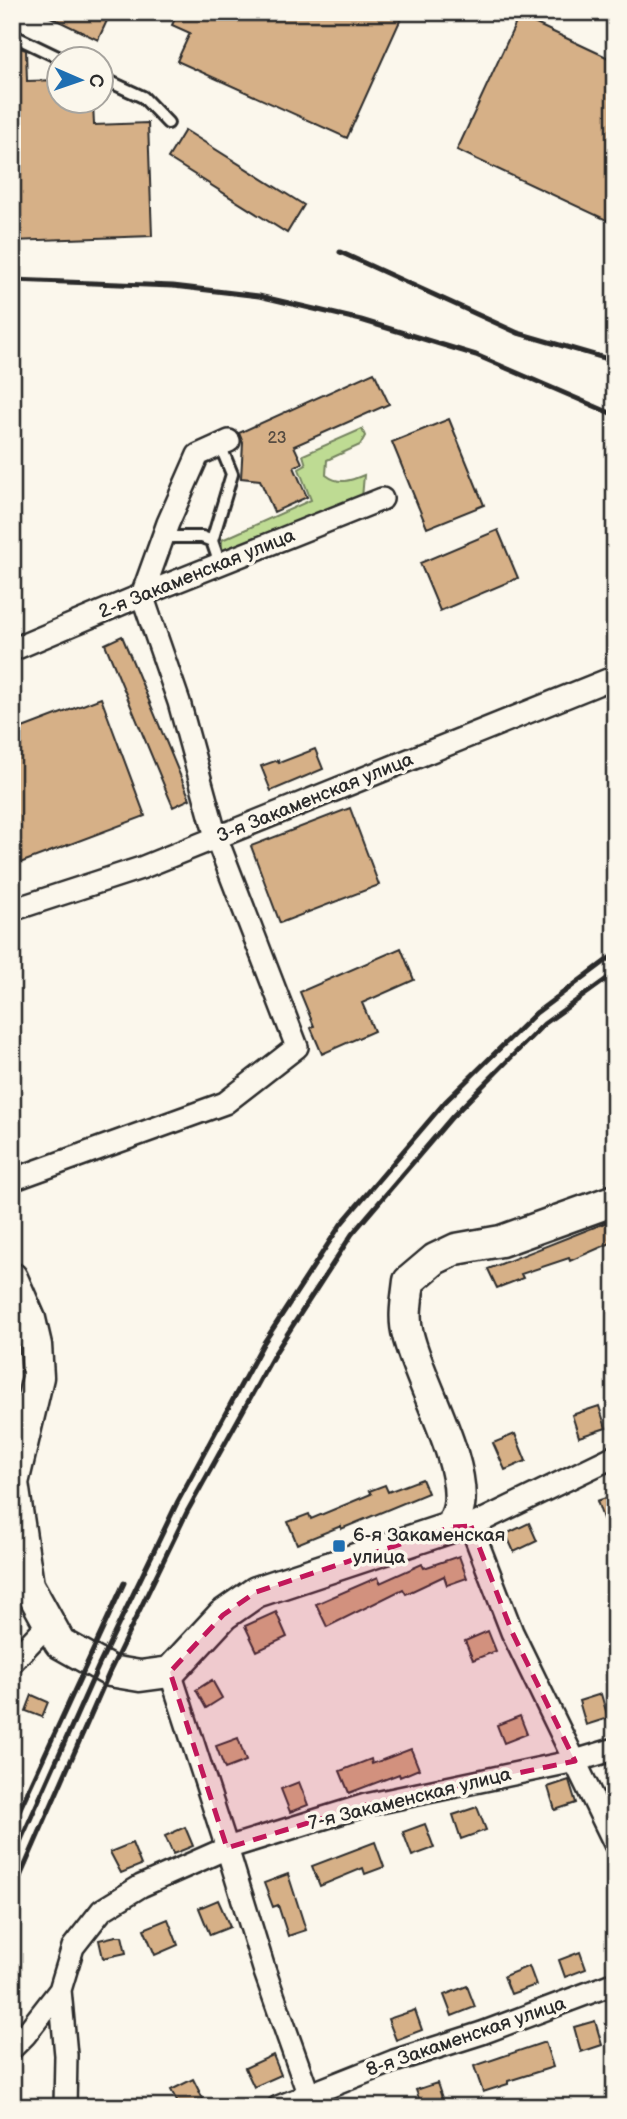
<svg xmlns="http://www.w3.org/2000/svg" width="627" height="2119" viewBox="0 0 627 2119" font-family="'Balsamiq Sans',sans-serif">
<rect width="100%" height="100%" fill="#fbf7ec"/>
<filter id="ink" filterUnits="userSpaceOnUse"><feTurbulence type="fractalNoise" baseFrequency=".0143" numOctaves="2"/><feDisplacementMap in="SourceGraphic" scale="14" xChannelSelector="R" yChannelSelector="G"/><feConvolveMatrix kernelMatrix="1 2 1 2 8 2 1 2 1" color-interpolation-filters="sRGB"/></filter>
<g filter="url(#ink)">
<path fill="#bedb93" stroke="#74835f" stroke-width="2" d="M 362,429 L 365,436 L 360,445 L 327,460 L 326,475 C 339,485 350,481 364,475 L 362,498 L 231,553 L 222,550 L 222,540 L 311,500 L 299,469 L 306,465 L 303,455 Z"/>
<path fill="#d6b087" stroke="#2b2b2b" stroke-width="2" d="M 40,12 L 111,12 L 98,40 Z
M 178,12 L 404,12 L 347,138 L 177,61 L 190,33 L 172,25 Z
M 519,16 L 615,61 L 615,224 L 457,150 Z
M 12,48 L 20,48 L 26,50 L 27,81 L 60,80 L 60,102 L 93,102 L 94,125 L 148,123 L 152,236 L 12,241 Z
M 185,130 L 304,205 L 287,233 L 168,158 Z
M 374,372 L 389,404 L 294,446 L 302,463 L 294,467 L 307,497 L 274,512 L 260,480 L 241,478 L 243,443 L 239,433 Z
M 449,419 L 484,505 L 427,528 L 392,442 Z
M 498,530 L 518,578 L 440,611 L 420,563 Z
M 122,636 L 190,799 L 173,807 L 105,644 Z
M 101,698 L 145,816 L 12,866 L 12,732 Z
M 315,749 L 323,769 L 271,791 L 261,766 L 278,760 L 279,763 Z
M 350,808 L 379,885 L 280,923 L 251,846 Z
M 401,948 L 414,980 L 362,1003 L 374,1031 L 322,1054 L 311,1028 L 314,1026 L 300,992 Z
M 615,1219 L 615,1241 L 570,1261 L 569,1258 L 521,1274 L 523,1278 L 497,1288 L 488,1269 Z
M 599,1406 L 606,1428 L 579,1437 L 572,1415 Z
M 515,1434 L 526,1461 L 505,1470 L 493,1443 Z
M 422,1479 L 428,1493 L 341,1529 L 341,1526 L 297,1544 L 288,1522 L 309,1514 L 311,1519 L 371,1494 L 369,1491 L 385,1485 L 388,1492 Z
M 615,1495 L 615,1545 L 612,1545 L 597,1501 Z
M 529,1523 L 537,1541 L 514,1552 L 506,1534 Z
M 459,1556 L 467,1578 L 447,1585 L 444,1576 L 406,1594 L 403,1589 L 327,1627 L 316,1604 L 378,1577 L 380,1583 L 422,1564 L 424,1568 Z
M 276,1612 L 287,1637 L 257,1651 L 245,1626 Z
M 488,1631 L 496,1651 L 473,1660 L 465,1641 Z
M 212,1680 L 222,1698 L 206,1708 L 196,1690 Z
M 601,1694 L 608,1718 L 586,1725 L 579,1701 Z
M 32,1695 L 48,1702 L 42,1717 L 26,1711 Z
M 520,1716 L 527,1734 L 504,1743 L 497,1725 Z
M 238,1738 L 246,1761 L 225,1769 L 216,1746 Z
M 411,1749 L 419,1769 L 400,1777 L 399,1774 L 349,1793 L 340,1771 L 371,1759 L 372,1764 Z
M 569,1780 L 576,1803 L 555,1810 L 548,1787 Z
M 299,1782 L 308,1805 L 290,1812 L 281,1789 Z
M 477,1807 L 486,1830 L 461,1839 L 453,1815 Z
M 425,1824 L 434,1848 L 412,1856 L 403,1832 Z
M 185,1827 L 193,1846 L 173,1854 L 165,1836 Z
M 375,1842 L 384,1867 L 365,1874 L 363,1868 L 320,1886 L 312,1866 Z
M 132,1843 L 141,1865 L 121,1873 L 110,1852 Z
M 288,1874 L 306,1930 L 288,1936 L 278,1905 L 273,1907 L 264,1883 Z
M 218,1900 L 230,1927 L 210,1935 L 199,1908 Z
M 168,1919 L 178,1945 L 155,1955 L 144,1929 Z
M 116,1936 L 122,1936 L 126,1953 L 103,1958 L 99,1940 Z
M 580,1952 L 586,1969 L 565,1977 L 559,1960 Z
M 529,1966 L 536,1985 L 511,1994 L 504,1976 Z
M 467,1986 L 475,2007 L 452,2016 L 444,1995 Z
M 415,2010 L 422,2030 L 396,2040 L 388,2019 Z
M 595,2021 L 602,2045 L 581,2052 L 574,2027 Z
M 545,2042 L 553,2067 L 508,2081 L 508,2084 L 483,2092 L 474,2066 Z
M 273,2055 L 281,2075 L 254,2087 L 245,2068 Z
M 193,2079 L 207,2107 L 180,2107 L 171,2090 Z
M 437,2083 L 444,2104 L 422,2107 L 416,2090 Z"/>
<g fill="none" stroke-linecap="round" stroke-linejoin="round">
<defs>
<path id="lane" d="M 12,35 L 64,60
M 102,78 L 143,97 L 168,123
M 163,537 L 202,537 L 212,541 L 220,564
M 212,541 L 232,474 L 220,445"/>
<path id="street" d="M 12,650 L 142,595 L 382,499
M 12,910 L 141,868 L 615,677
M 12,1180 L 225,1103 L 297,1047 L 216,837 L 179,702 L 142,595 L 168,523 L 198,455 L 229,441
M 471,1526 L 512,1632 L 615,1844
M 458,1527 L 471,1526 L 615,1456
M 12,1662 L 49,1623
M 170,1672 L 227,1848 L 265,1972 L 313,2107
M 60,1990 L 66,2055 L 65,2107
M 12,2048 L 25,2035 L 60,1990 L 73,1947 L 102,1910 L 141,1886 L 227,1848 L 366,1805 L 575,1761 L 615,1749
M 278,2107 L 394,2061 L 482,2033 L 615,1983"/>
<path id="secondary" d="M 12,1278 L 30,1319 L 36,1345 L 38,1377 L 13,1483 L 28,1585 L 60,1643 L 110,1671 L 140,1676 L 170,1672 L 223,1615 L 256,1592 L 452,1527 C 454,1520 458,1513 459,1506 C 466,1459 419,1382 408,1335 C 403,1318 407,1299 409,1281 L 435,1259 L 456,1249 L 501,1241 L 615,1200"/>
</defs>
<use href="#lane" stroke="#2b2b2b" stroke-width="16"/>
<use href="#street" stroke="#2b2b2b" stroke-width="26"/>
<use href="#secondary" stroke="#2b2b2b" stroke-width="35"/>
<use href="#lane" stroke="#fbf7ec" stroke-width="10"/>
<use href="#street" stroke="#fbf7ec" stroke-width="21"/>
<use href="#secondary" stroke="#fbf7ec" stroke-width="30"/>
<path stroke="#2b2b2b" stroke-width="5" d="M 340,252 L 518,333 L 615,361
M 12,280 L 173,286 L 259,296 L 361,320 L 476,355 L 615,415
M 12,1826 L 124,1583
M 12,1860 L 99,1665 L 177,1503 L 263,1344 L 341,1224 L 445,1102 L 536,1013 L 615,954
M 12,1895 L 110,1671 L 187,1512 L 275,1353 L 352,1234 L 452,1117 L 544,1024 L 615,973"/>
</g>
</g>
<path fill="#c2185b" fill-opacity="0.2" stroke="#c2185b" stroke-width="5" stroke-dasharray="14 9" stroke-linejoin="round" d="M 471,1526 L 512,1632 L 575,1761 L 366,1805 L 227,1848 L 170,1672 L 223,1615 L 256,1592 L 452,1527 Z"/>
<rect fill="#1f6fb2" stroke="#fbf7ec" stroke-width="2.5" x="332" y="1539" width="14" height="14" rx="3.5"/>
<g text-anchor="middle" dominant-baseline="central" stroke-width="7" stroke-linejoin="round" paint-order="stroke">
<g font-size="16" fill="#564c42">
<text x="277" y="438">23</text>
</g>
<g font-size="19" fill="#2b2b2b" stroke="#fbf7ec">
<text transform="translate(197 574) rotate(-22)">2-я Закаменская улица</text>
<text transform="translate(315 798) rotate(-22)">3-я Закаменская улица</text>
<text transform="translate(410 1799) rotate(-14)">7-я Закаменская улица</text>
<text transform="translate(466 2037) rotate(-19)">8-я Закаменская улица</text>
</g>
<g font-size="19" fill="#2b2b2b" stroke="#fbf7ec" text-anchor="start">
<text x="353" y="1535">6-я Закаменская<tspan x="353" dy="22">улица</tspan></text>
</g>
</g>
<rect width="627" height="2119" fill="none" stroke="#fbf7ec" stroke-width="42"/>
<rect x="21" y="21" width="585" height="2077" fill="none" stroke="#2b2b2b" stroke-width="2.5" filter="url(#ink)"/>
<g transform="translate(80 80) rotate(92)"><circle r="33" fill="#fbf7ec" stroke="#a8a59f" stroke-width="2"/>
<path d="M0-5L12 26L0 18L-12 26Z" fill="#1f6fb2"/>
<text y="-10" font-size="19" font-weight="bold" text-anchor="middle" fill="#2b2b2b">С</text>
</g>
</svg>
